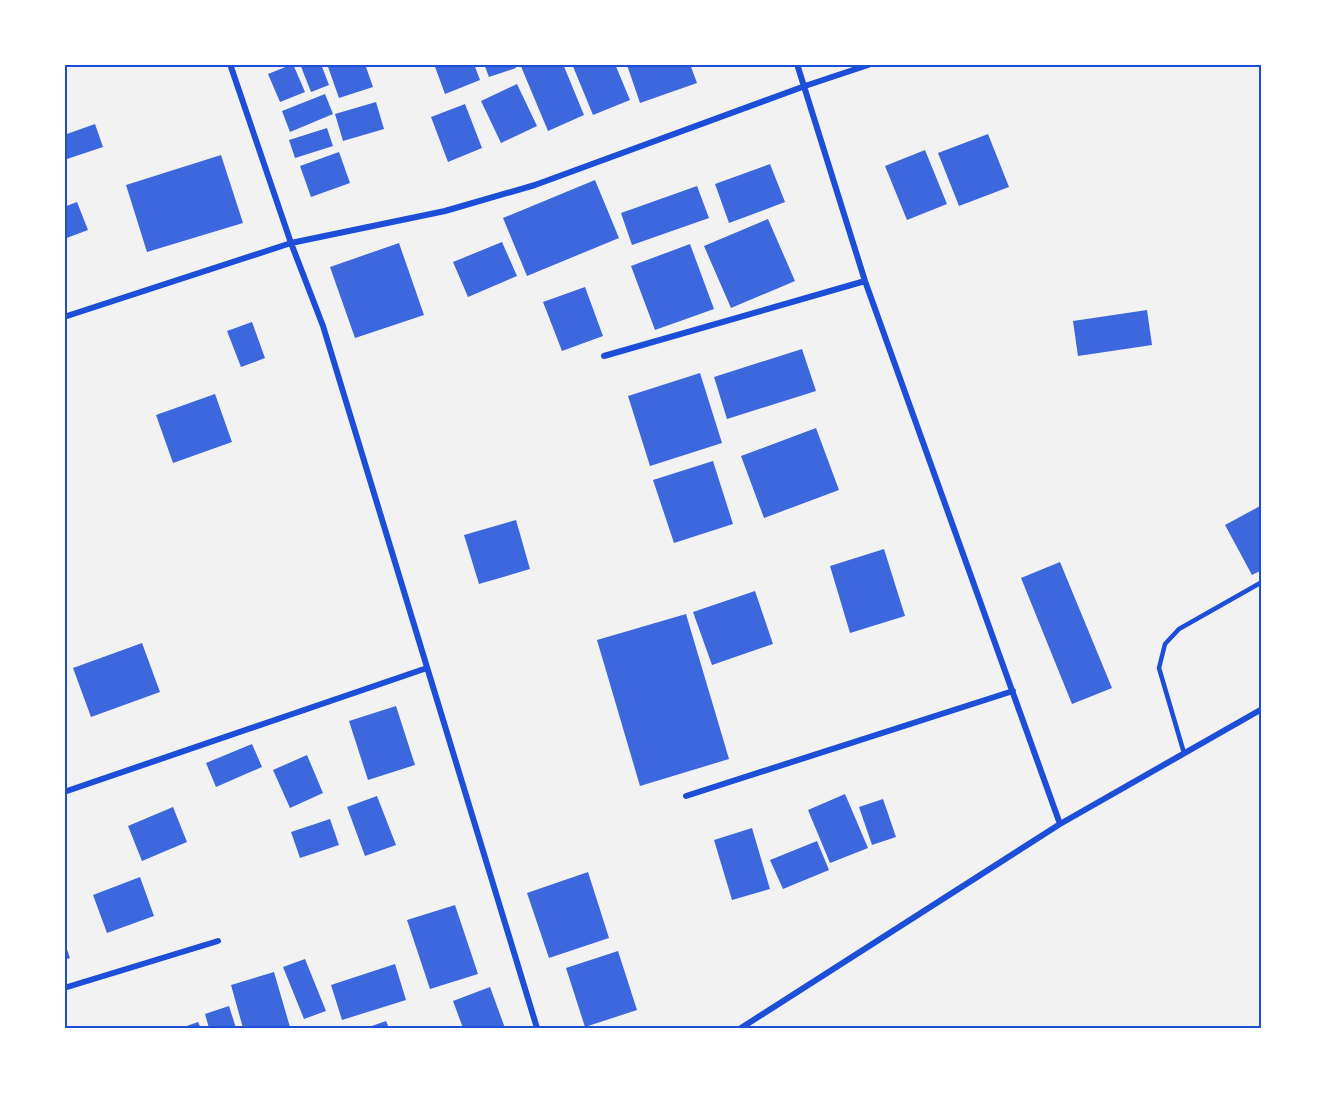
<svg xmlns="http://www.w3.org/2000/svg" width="1326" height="1093" viewBox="0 0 1326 1093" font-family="Commissioner,sans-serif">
<rect width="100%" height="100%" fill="#f2f2f2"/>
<path fill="#3d67dc" d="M 293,64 L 305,92 L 280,102 L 268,74 Z
M 300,64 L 321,64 L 329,85 L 311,92 Z
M 327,64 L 365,64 L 373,87 L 339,98 Z
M 434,64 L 474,64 L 480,80 L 445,94 Z
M 484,64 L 515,64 L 516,68 L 489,77 Z
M 520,64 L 563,64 L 584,115 L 548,131 Z
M 572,64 L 615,64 L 630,100 L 593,115 Z
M 629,64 L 690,64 L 697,83 L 640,103 L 627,65 Z
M 517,84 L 537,126 L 501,143 L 481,101 Z
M 325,94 L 333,114 L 290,132 L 282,111 Z
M 376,102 L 384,129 L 343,141 L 335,114 Z
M 465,104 L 482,148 L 448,162 L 431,117 Z
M 95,124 L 103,147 L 64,160 L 64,135 Z
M 327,128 L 333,146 L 295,158 L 289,140 Z
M 988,134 L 1009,187 L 959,206 L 938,153 Z
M 925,150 L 947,204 L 907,220 L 885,166 Z
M 339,152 L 350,183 L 311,197 L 300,166 Z
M 221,155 L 243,223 L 147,252 L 126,185 Z
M 770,164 L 785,202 L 729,223 L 715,184 Z
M 595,180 L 619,238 L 527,276 L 503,218 Z
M 697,186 L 709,218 L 632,245 L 621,213 Z
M 77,202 L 88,230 L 64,239 L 64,207 Z
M 768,219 L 795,281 L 731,308 L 704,246 Z
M 502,242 L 517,276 L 468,297 L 453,262 Z
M 399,243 L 424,315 L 355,338 L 330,267 Z
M 690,244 L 714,309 L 655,330 L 631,266 Z
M 585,287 L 603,336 L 562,351 L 543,302 Z
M 1147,310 L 1152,345 L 1078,356 L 1073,321 Z
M 252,322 L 265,358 L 241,367 L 227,331 Z
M 802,349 L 816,391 L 727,419 L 714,377 Z
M 700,373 L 722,443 L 650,466 L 628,396 Z
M 215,394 L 232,442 L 173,463 L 156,415 Z
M 816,428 L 839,490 L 764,518 L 741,456 Z
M 713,461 L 733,524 L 674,543 L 653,480 Z
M 1262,505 L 1262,570 L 1252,575 L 1225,525 Z
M 516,520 L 530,569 L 479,584 L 464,535 Z
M 884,549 L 905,616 L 850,633 L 830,566 Z
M 1060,562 L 1112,688 L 1072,704 L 1021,578 Z
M 755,591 L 773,644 L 712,665 L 693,612 Z
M 686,614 L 729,759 L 640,786 L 597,640 Z
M 142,643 L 160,692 L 91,717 L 73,668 Z
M 396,706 L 415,765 L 368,780 L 349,721 Z
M 252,744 L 262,767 L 216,787 L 206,763 Z
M 307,755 L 323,793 L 290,808 L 273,770 Z
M 845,794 L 868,848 L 830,863 L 808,810 Z
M 377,796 L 396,845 L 365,856 L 347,807 Z
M 883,799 L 896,837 L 872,845 L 859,807 Z
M 173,807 L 187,842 L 142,861 L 128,826 Z
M 330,819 L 339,845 L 300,858 L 291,832 Z
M 752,828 L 770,889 L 732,900 L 714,840 Z
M 817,841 L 829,870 L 783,889 L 770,860 Z
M 588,872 L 609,938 L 549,958 L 527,893 Z
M 140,877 L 154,916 L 107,933 L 93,895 Z
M 455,905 L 478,974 L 430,989 L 407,920 Z
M 64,941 L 70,958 L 64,960 Z
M 618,951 L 637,1010 L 585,1027 L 566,968 Z
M 305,959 L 326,1011 L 304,1019 L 283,967 Z
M 395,964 L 406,1000 L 342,1020 L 331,985 Z
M 274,972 L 290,1027 L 243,1028 L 231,985 Z
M 490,987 L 505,1028 L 463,1028 L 453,1001 Z
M 229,1006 L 236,1028 L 209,1028 L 205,1014 Z
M 386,1021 L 389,1028 L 366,1028 Z
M 198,1022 L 201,1028 L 181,1028 Z"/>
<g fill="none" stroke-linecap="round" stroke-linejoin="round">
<path stroke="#1d4ed8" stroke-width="4.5" d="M 1184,753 L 1159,668 L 1165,644 L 1179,629 L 1262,582"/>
<path stroke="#1d4ed8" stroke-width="6" d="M 230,64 L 291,243 L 323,326 L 537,1028
M 797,64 L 865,281 L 1060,824
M 64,317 L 291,243 L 445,211 L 535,185 L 805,86 L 871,64
M 604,356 L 865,281
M 64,792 L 427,668
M 686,796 L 1013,691
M 64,988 L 218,941
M 741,1028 L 1060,824 L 1262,709"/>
</g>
<rect width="1326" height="1093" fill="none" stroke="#ffffff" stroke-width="132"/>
<rect x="66" y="66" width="1194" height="961" fill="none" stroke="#1d4ed8" stroke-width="2"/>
</svg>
